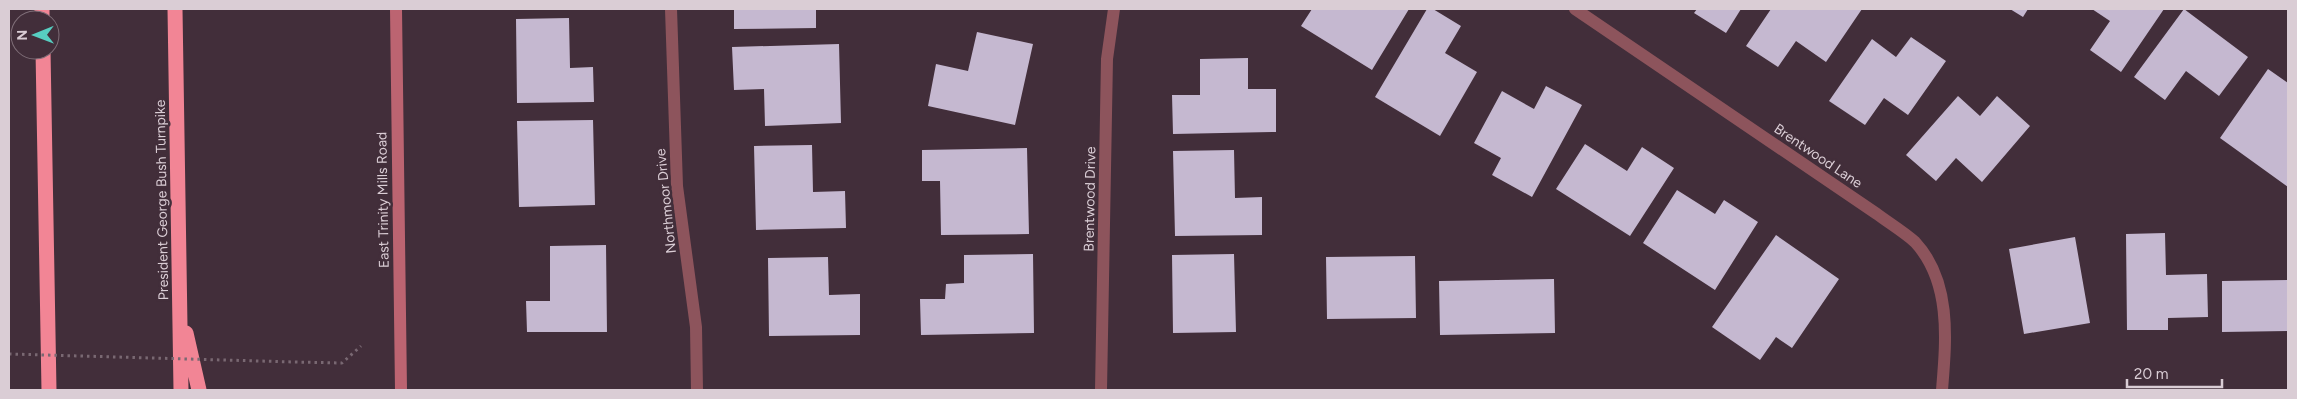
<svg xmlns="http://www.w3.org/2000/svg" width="2297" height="399" viewBox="0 0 2297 399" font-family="Figtree,sans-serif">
<rect width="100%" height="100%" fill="#422e3a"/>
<path fill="#c5b8d0" d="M 734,9 L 816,9 L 816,28 L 734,29 Z
M 1312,9 L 1409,9 L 1372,70 L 1301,26 Z
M 1427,9 L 1433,9 L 1461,26 L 1445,53 L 1477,72 L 1440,136 L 1375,97 Z
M 1697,9 L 1741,9 L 1726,33 L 1694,13 Z
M 1771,9 L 1862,9 L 1826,62 L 1796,41 L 1778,67 L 1746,46 Z
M 2010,9 L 2028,9 L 2023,17 Z
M 2092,9 L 2164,9 L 2121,72 L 2090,50 L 2110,21 Z
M 2184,9 L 2248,57 L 2219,96 L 2186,71 L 2165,100 L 2134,77 Z
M 569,18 L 570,68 L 593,67 L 594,102 L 517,103 L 516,19 Z
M 977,32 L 1033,44 L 1015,125 L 928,106 L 936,64 L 968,71 Z
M 1911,37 L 1946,61 L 1908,115 L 1884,98 L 1865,125 L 1829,101 L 1872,39 L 1896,57 Z
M 839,44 L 841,123 L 765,126 L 764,89 L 734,90 L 732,47 Z
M 1248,58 L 1248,89 L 1276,89 L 1276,132 L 1173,134 L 1172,95 L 1200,95 L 1200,59 Z
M 2268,69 L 2288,83 L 2288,187 L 2220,138 Z
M 1546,86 L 1582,105 L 1532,197 L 1492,175 L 1501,158 L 1474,143 L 1502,91 L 1534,109 Z
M 1958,96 L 1980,116 L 1997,96 L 2030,126 L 1982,182 L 1956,158 L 1936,181 L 1906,155 Z
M 593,120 L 595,205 L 519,207 L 517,121 Z
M 1585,144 L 1627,171 L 1642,147 L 1674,168 L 1630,236 L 1556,189 Z
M 812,145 L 813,192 L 845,191 L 846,228 L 756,230 L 754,146 Z
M 1027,148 L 1029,234 L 941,235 L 940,181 L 922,181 L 922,150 Z
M 1234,150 L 1235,198 L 1262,197 L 1262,235 L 1175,236 L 1173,151 Z
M 1677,190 L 1715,214 L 1724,200 L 1758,222 L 1715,290 L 1643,243 Z
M 2165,233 L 2166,275 L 2207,274 L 2208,317 L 2168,318 L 2168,330 L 2127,330 L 2126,234 Z
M 1776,235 L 1839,279 L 1792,348 L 1776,337 L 1760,360 L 1712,327 Z
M 2075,237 L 2090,323 L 2024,334 L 2009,249 Z
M 606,245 L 607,332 L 527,332 L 526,301 L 550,301 L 550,246 Z
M 1033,254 L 1034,333 L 921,335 L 920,299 L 945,299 L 946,284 L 964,283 L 964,255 Z
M 1234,254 L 1236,332 L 1173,333 L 1172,255 Z
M 1415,256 L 1416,318 L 1327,319 L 1326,257 Z
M 828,257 L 829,295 L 860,294 L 860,335 L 769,336 L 768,258 Z
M 1554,279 L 1555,333 L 1440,335 L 1439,281 Z
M 2288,280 L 2288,331 L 2222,332 L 2222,281 Z"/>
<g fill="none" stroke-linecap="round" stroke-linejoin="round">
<path stroke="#796872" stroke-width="3" stroke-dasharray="2.5 4" stroke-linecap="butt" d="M 295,362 L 342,363 L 361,346"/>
<path stroke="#8d545c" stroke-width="12" d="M 671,9 L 677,186 L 696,327 L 697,390
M 1575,9 L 1877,214 C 1889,223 1904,232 1915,242 C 1952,282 1946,341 1942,390
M 1101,390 L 1107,59 L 1114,9"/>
<path stroke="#bc6471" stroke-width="12" d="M 396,9 L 401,390"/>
<path stroke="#f28595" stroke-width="15" d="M 42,9 L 42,20
M 175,9 L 181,390
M 43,50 L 49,390
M 186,333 L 199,390"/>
<path stroke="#796872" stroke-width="3" stroke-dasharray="2.5 4" stroke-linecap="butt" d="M 9,354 L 295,362"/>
</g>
<g text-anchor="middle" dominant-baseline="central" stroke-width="5" stroke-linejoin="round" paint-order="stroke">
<g font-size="14" fill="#dacdd5" stroke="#422e3a">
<text transform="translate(1818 156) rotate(34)">Brentwood Lane</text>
<text transform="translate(1090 199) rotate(-89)">Brentwood Drive</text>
<text transform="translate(162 200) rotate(-91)">President George Bush Turnpike</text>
<text transform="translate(383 200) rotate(-91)">East Trinity Mills Road</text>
<text transform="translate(666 201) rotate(-96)">Northmoor Drive</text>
</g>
</g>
<rect width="2297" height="399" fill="none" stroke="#dacdd5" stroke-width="20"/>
<g transform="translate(35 35) rotate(269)"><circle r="24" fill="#422e3a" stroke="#7f6e78"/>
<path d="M0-4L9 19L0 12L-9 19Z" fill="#57cec1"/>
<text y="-8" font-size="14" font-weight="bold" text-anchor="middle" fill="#dacdd5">N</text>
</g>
<path d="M2127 379v8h95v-8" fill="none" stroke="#dacdd5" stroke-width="2.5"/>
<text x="2134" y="379" font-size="15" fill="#dacdd5" stroke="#422e3a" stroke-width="4" paint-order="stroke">20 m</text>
</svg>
